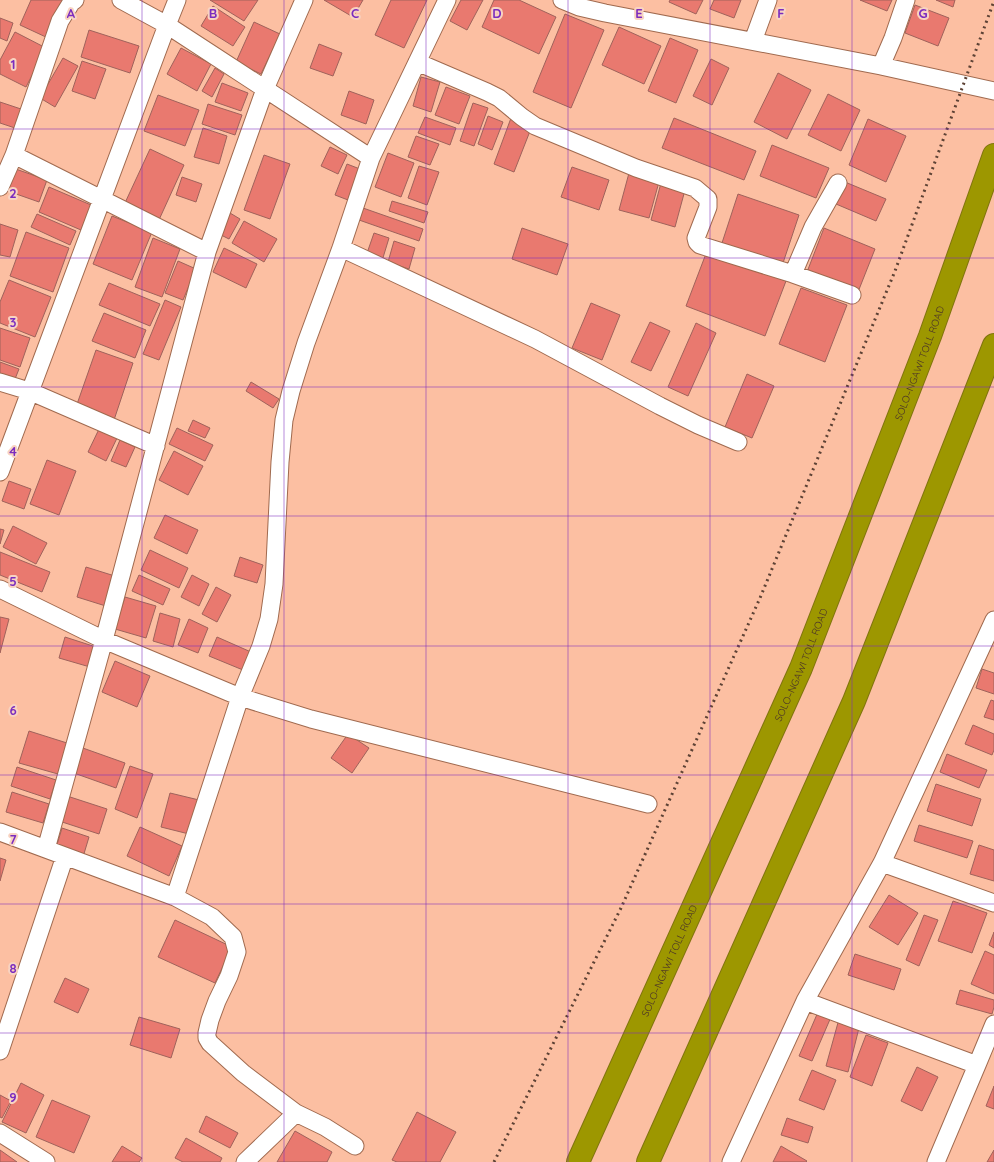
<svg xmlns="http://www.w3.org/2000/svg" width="994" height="1162" viewBox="0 0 994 1162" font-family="Quicksand,sans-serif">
<rect width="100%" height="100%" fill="#fcbfa2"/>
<path fill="#e9796f" stroke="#9f625b" d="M 31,0 L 65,0 L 48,38 L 20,25 Z
M 210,0 L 258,0 L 244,21 Z
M 324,0 L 363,0 L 353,17 Z
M 391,0 L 427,0 L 404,48 L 375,35 Z
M 461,0 L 483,0 L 467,30 L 450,21 Z
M 494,0 L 519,0 L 556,17 L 539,54 L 482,27 Z
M 670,0 L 703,0 L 696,14 L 669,2 Z
M 714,0 L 741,0 L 734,18 L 710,9 Z
M 860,0 L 892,0 L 887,11 Z
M 936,0 L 955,0 L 953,7 Z
M 915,5 L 949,18 L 938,46 L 905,33 Z
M 213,6 L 245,27 L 233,46 L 201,26 Z
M 565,14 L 604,30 L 571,108 L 533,92 Z
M 0,18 L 13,23 L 7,41 L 0,38 Z
M 254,22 L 280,34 L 261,74 L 236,62 Z
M 619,27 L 661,46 L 644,84 L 602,65 Z
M 89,30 L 139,46 L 130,73 L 81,57 Z
M 15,32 L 46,48 L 26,87 L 0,74 L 0,60 Z
M 670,38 L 698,50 L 676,103 L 648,91 Z
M 319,44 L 342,53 L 333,76 L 310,68 Z
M 181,48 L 211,64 L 197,91 L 167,74 Z
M 63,58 L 78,66 L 55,107 L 40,98 Z
M 711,59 L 729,68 L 712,105 L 693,96 Z
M 82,61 L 106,69 L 95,99 L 72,91 Z
M 215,68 L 224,74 L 212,97 L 202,91 Z
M 778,73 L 811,90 L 787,139 L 754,122 Z
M 421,77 L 440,82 L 431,112 L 413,106 Z
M 222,83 L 248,93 L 241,111 L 215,102 Z
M 446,87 L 470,96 L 459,124 L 435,115 Z
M 349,91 L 374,100 L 366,124 L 341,115 Z
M 828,94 L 860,110 L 841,151 L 808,135 Z
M 158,95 L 199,110 L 185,146 L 144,131 Z
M 0,102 L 24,110 L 18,129 L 0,123 Z
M 473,103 L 488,108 L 474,146 L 460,141 Z
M 208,104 L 242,115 L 235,135 L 202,124 Z
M 488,116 L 503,122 L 492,150 L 478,144 Z
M 425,117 L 456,128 L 450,145 L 418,133 Z
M 511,118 L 532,126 L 514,172 L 494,164 Z
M 674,118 L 756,151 L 744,180 L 662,148 Z
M 868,119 L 906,136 L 886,182 L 849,165 Z
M 203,128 L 227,136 L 219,164 L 194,157 Z
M 416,136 L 439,144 L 430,165 L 408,157 Z
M 772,145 L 829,168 L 816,198 L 760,176 Z
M 330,147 L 347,155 L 338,174 L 321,166 Z
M 150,149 L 184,165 L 158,222 L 124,205 Z
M 388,153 L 414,163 L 401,197 L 375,187 Z
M 264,155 L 290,164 L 270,219 L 244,210 Z
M 347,164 L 360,169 L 348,200 L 335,195 Z
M 419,166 L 439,172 L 427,205 L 408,198 Z
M 10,167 L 47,180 L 39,202 L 2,189 Z
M 572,167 L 609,180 L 599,210 L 561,197 Z
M 629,173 L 659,182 L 649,218 L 619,210 Z
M 182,177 L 202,184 L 196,202 L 176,195 Z
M 845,182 L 886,199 L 876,221 L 836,204 Z
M 661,183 L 685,190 L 675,227 L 651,220 Z
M 49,187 L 91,205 L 81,230 L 39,212 Z
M 738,194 L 799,215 L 782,266 L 721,246 Z
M 392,201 L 428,212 L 424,223 L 389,211 Z
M 363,208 L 423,229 L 419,241 L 359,220 Z
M 230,213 L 240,219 L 229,239 L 219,234 Z
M 37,214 L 76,231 L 70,245 L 31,227 Z
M 112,216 L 152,232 L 132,280 L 93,264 Z
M 244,221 L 277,239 L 264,262 L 232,243 Z
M 0,224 L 18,230 L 10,257 L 0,255 Z
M 522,228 L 568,244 L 557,275 L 512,259 Z
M 824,228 L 875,249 L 858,292 L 807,272 Z
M 26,232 L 69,248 L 53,292 L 10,276 Z
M 374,233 L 389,238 L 382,261 L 366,256 Z
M 153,238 L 180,249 L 162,297 L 135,287 Z
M 394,241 L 415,248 L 409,269 L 388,262 Z
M 224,248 L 257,264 L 246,288 L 213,272 Z
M 707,251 L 786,281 L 765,336 L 686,306 Z
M 178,261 L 196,269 L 183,300 L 165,293 Z
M 9,280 L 51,297 L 35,337 L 0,323 L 0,302 Z
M 109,283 L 160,304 L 150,326 L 99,305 Z
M 801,288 L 847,305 L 825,362 L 779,344 Z
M 165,300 L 181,307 L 159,360 L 143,354 Z
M 591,303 L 620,315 L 602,360 L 572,348 Z
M 104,313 L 146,330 L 135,358 L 92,341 Z
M 650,322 L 670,331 L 651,371 L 631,362 Z
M 696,323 L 716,333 L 688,396 L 668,387 Z
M 0,328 L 30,338 L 20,367 L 0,360 Z
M 96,350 L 133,363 L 114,420 L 76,407 Z
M 0,362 L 19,369 L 13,384 L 0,380 Z
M 747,374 L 774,386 L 752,438 L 725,427 Z
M 251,382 L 279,399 L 273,408 L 246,391 Z
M 193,420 L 210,428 L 205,438 L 188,431 Z
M 100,427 L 118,436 L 106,461 L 88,452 Z
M 177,428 L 213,445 L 205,461 L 169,444 Z
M 120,440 L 135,447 L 126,467 L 111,461 Z
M 174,451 L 203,466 L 188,495 L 159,480 Z
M 47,460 L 76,471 L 59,515 L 30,504 Z
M 9,481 L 31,489 L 24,509 L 2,501 Z
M 165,515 L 198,530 L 187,554 L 154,538 Z
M 13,526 L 47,543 L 36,564 L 3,547 Z
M 0,529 L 4,530 L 0,544 Z
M 150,550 L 188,568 L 179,588 L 141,570 Z
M 0,552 L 50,572 L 42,592 L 0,575 Z
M 240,557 L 263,565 L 257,583 L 234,576 Z
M 86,567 L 118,577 L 109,607 L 77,597 Z
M 139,575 L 170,589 L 163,605 L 132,591 Z
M 192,575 L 209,584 L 199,606 L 181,597 Z
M 216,587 L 231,595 L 217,622 L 202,614 Z
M 125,597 L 156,606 L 146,638 L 115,629 Z
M 160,613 L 180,619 L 173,647 L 153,641 Z
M 0,617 L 9,619 L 0,653 Z
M 189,619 L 208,628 L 198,653 L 178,645 Z
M 65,637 L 96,647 L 90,667 L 59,658 Z
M 217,637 L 251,652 L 243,670 L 209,656 Z
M 115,661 L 150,676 L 137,707 L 102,692 Z
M 982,669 L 994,673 L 994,694 L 976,688 Z
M 991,700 L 994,701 L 994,720 L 984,717 Z
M 973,725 L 994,734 L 994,750 L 992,755 L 965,744 Z
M 29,731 L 67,743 L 58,774 L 19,763 Z
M 348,734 L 369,748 L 352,773 L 331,758 Z
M 80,747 L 125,763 L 116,788 L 71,772 Z
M 947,754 L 987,770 L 979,788 L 940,772 Z
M 130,766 L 153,774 L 137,818 L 115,809 Z
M 17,767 L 56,780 L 50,799 L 11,786 Z
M 936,784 L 981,799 L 972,826 L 927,811 Z
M 12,792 L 49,804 L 43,823 L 6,812 Z
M 170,793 L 199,800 L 189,834 L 161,827 Z
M 64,795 L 107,809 L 99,834 L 56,820 Z
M 919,825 L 973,841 L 967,858 L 914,841 Z
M 140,827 L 182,846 L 169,876 L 127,856 Z
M 62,828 L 89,837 L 83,857 L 56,848 Z
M 979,845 L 994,850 L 994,881 L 970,874 Z
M 0,858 L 6,860 L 0,881 Z
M 889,895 L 918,913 L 898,945 L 869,927 Z
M 953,901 L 987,913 L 972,953 L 938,941 Z
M 924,915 L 938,920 L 919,966 L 906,960 Z
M 175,920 L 232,947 L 215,983 L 158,957 Z
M 994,932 L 994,948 L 989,945 Z
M 985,951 L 994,955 L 994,994 L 971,984 Z
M 855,954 L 901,969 L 894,990 L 848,975 Z
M 65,978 L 89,989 L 78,1013 L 54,1002 Z
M 960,990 L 994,1000 L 994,1007 L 992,1014 L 956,1004 Z
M 818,1012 L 831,1017 L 812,1061 L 799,1056 Z
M 139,1017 L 180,1029 L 171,1058 L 130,1045 Z
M 839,1019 L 860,1024 L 848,1072 L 826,1066 Z
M 866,1035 L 888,1043 L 872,1086 L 850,1077 Z
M 917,1067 L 938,1077 L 922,1111 L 901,1101 Z
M 812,1070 L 836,1080 L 824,1110 L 799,1100 Z
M 21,1083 L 44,1095 L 26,1133 L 2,1122 Z
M 994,1086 L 994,1109 L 986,1106 Z
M 0,1095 L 11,1101 L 2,1118 L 0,1117 Z
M 52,1100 L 90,1116 L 74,1153 L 36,1137 Z
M 417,1112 L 456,1132 L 440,1162 L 397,1162 L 392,1160 Z
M 206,1116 L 238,1133 L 230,1148 L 199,1132 Z
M 787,1118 L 813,1127 L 808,1143 L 781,1135 Z
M 295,1131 L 332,1152 L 327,1162 L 277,1162 Z
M 186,1138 L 222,1158 L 220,1162 L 183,1162 L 175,1158 Z
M 122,1146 L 142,1158 L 139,1162 L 112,1162 Z
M 781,1146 L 807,1161 L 806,1162 L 773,1162 Z
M 0,1150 L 17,1162 L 0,1162 Z
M 994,1150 L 994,1162 L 987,1162 Z"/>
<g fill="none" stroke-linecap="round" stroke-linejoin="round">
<defs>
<path id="minor" d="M 75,0 L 71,3 L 60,21 L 14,155 L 207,252
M 121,0 L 167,25 L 371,158
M 562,0 L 579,7 L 605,13 L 881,66 L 994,91
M 753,41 L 768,0
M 417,62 L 487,92 L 499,98 L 522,117 L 535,126 L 636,168 L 695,188 L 708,199 L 708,207 L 696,238 L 697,242 L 700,245 L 793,274 L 852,295
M 881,66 L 893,38 L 906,0
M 0,187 L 14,155
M 341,248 L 535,339 L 660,406 L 698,425 L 738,442
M 793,274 L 813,227 L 838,183
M 0,382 L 29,391 L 156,446
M 0,472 L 167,25 L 177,0
M 0,589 L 104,640 L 240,697 L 311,719 L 648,804
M 0,832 L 175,897 L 212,917 L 233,937 L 237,952 L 229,976 L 217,1001 L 210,1020 L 207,1033 L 207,1038 L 210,1043 L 243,1073 L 296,1113 L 325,1127 L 355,1146
M 46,849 L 104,640 L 207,252 L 265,89 L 304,0
M 882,863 L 994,903
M 175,897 L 240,697 L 261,646 L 269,619 L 274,584 L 280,462 L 284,420 L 291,391 L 306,343 L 341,248 L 371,158 L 447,0
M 805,1001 L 977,1065 L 936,1162
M 0,1051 L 65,856
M 977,1065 L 994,1024
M 0,1133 L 46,1162
M 245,1162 L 296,1113
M 731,1162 L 805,1001 L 882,863 L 994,620"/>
<g id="motorway">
<path id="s1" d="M 578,1162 L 801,668 L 930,336 L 994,155"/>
<path d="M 648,1162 L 854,701 L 994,345"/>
</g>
</defs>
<use href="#minor" stroke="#a06a4f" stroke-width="19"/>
<use href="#motorway" stroke="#80740e" stroke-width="24"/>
<use href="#minor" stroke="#fff" stroke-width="17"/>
<use href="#motorway" stroke="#9d9700" stroke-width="22"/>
<path stroke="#5d4235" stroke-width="3" stroke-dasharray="2 4" stroke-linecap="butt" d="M 494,1162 L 621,908 L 760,598 L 895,271 L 994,1"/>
</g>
<path fill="none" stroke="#7b2cbf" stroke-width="1" stroke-opacity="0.55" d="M 142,0 L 142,1162M 284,0 L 284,1162M 426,0 L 426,1162M 568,0 L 568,1162M 710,0 L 710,1162M 852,0 L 852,1162M 0,129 L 994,129M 0,258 L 994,258M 0,387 L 994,387M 0,516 L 994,516M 0,646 L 994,646M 0,775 L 994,775M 0,904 L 994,904M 0,1033 L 994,1033"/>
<g text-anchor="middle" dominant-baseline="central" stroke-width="4" stroke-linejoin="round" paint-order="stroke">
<g font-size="10" fill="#4b3328" stroke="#f8d3c1">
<text stroke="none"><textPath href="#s1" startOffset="869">SOLO–NGAWI TOLL ROAD</textPath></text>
<text stroke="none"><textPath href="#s1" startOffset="545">SOLO–NGAWI TOLL ROAD</textPath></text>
<text stroke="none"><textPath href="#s1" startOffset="221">SOLO–NGAWI TOLL ROAD</textPath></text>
</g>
</g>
<g font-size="13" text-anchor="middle" font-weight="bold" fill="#7b2cbf" stroke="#f8d3c1" stroke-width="4" stroke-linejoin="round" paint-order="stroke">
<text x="71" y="18">A</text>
<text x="213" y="18">B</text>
<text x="355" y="18">C</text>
<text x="497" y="18">D</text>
<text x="639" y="18">E</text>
<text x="781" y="18">F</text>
<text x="923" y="18">G</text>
<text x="13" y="69">1</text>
<text x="13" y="198">2</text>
<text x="13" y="327">3</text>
<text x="13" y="456">4</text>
<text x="13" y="586">5</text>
<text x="13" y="715">6</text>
<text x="13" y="844">7</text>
<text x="13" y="973">8</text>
<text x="13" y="1102">9</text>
</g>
</svg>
